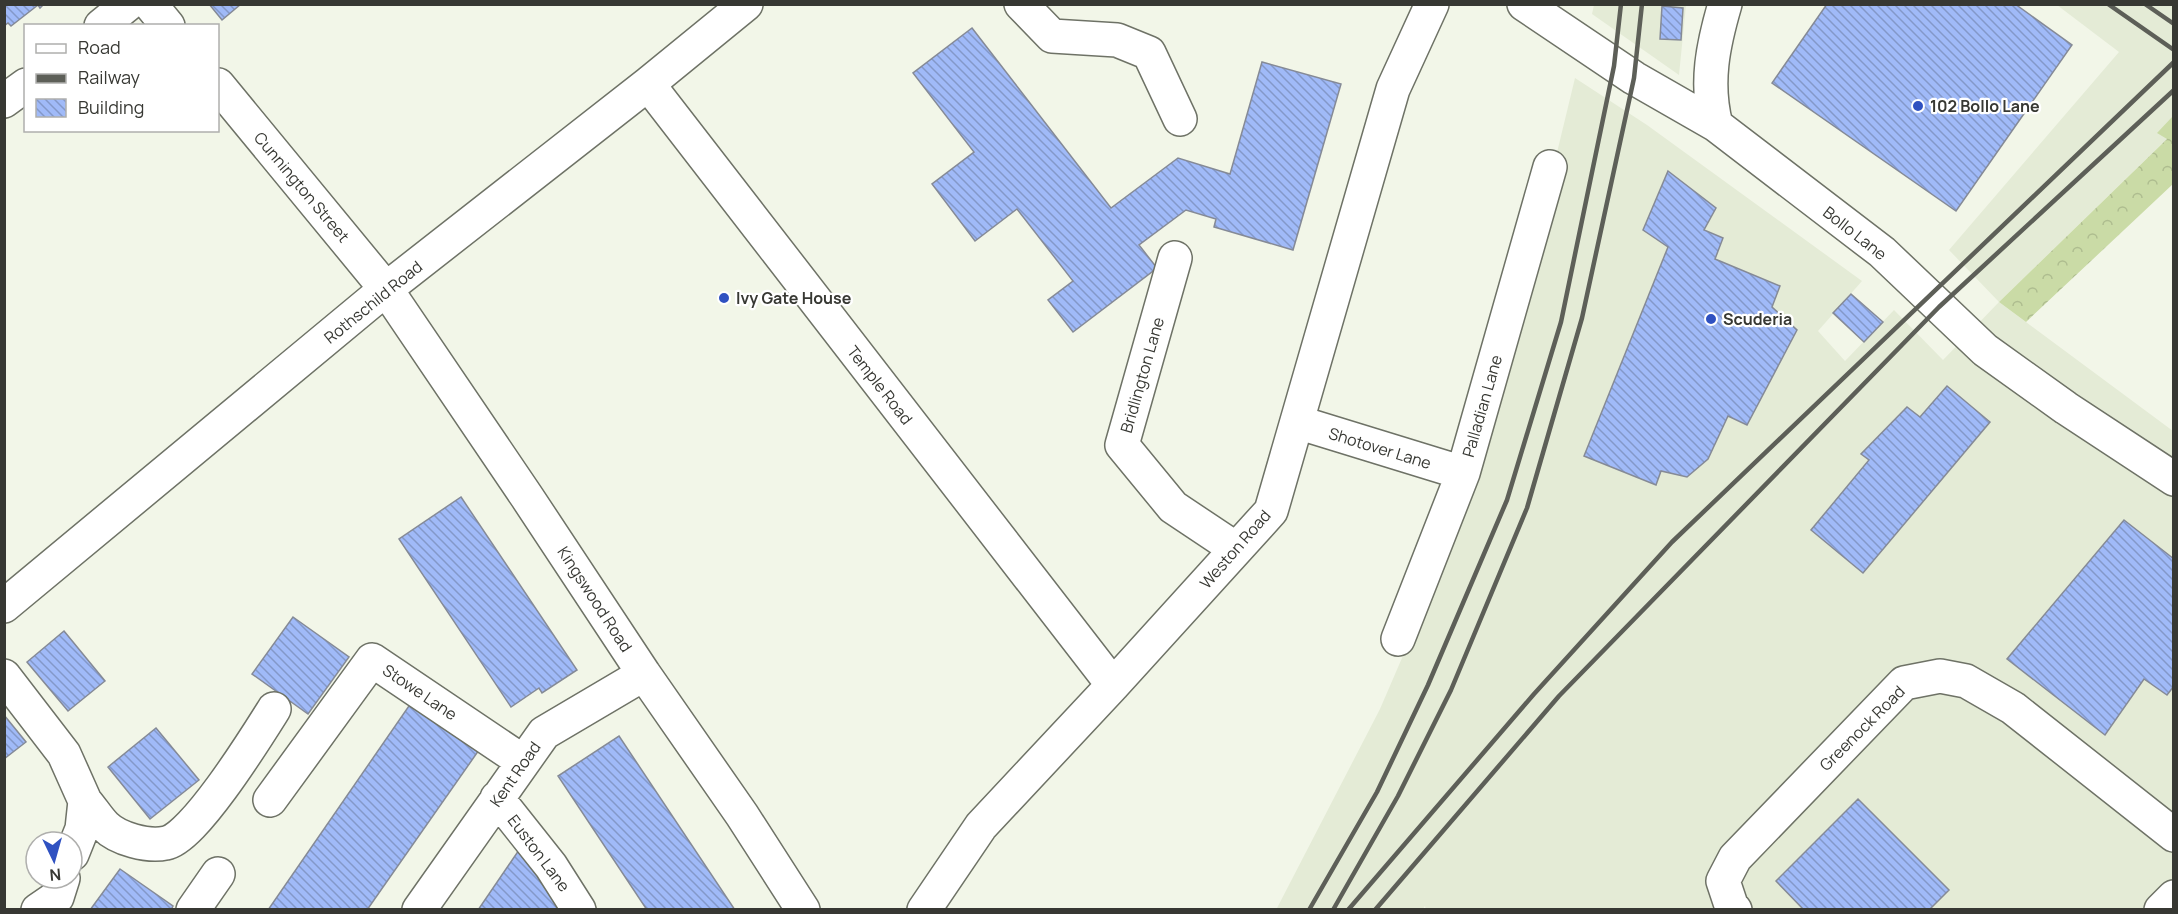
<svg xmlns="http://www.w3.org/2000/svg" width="2178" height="914" viewBox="0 0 2178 914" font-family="Manrope,sans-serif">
<defs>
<pattern id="forest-crowns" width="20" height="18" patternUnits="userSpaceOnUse" patternTransform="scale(1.5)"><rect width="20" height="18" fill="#cadba6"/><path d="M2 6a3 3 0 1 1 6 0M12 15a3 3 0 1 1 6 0" fill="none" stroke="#aebd8f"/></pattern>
<pattern id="building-back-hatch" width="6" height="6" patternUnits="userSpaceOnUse" patternTransform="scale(1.5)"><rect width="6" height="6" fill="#a0baf8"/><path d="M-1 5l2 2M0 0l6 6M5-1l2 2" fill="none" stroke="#8398c9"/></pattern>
</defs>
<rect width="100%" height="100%" fill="#f2f6e8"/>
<path fill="#e4ebd6" d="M 1594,5 L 1686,5 L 1679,75 L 1592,14 Z
M 2057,5 L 2173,5 L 2173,133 L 1999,302 L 2173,431 L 2173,909 L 1426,910 L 1425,906 L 1422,910 L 1276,910 L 1380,709 L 1477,484 L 1575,78 L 1647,125 L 1862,281 L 1818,331 L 1845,361 L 1894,310 L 1943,360 L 1999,302 L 1949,250 L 2119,52 Z"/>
<path fill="url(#forest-crowns)" d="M 2173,116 L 2173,184 L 2026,322 L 1999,302 L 2167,139 L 2157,133 Z"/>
<path fill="url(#building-back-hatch)" stroke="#858a96" stroke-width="1.5" d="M 4,4 L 44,4 L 40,8 L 38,5 L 11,26 L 8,23 L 4,26 Z
M 209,4 L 241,4 L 222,20 Z
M 1827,4 L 2015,4 L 2072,45 L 1956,211 L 1772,83 Z
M 1662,6 L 1683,8 L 1681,40 L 1660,39 Z
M 972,28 L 1111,208 L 1178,158 L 1230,174 L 1262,62 L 1341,84 L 1293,250 L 1214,227 L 1216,219 L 1186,210 L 1139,245 L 1157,268 L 1073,332 L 1048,300 L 1073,281 L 1017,209 L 975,241 L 932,184 L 974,152 L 913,73 Z
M 1668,171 L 1716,208 L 1704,230 L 1723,238 L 1715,259 L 1780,286 L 1772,307 L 1797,330 L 1747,425 L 1728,416 L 1708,459 L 1687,477 L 1661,471 L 1656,485 L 1584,456 L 1668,247 L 1643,230 Z
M 1851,294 L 1883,322 L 1864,342 L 1833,313 Z
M 1947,386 L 1990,422 L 1863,573 L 1811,530 L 1869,460 L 1861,454 L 1907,407 L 1920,417 Z
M 461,497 L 577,670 L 542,693 L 539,688 L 511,707 L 399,539 Z
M 2124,520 L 2174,559 L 2174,686 L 2167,695 L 2144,679 L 2105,735 L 2007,659 Z
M 293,617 L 349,657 L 308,714 L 252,674 Z
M 64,631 L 105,681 L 68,711 L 27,662 Z
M 411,703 L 479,750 L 367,910 L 268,910 Z
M 4,715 L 26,742 L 4,759 Z
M 156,728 L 199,780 L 150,819 L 108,767 Z
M 619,736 L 735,910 L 647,910 L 558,776 Z
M 1858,799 L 1949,890 L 1929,910 L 1804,910 L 1776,881 Z
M 521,847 L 565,910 L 478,910 Z
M 120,869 L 173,906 L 171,910 L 90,910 Z"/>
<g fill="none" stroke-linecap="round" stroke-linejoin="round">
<defs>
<path id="minor" d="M 150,4 L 168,26
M 1021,4 L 1052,36 L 1117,40 L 1149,53 L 1180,119
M 1524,4 L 1634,78 L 1716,125 L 1882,252 L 1985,350 L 2066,408 L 2174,479
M 101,26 L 128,4
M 648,84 L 1113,685
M 218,85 L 386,289 L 527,497 L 644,674 L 742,815 L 803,910
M 4,101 L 26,85
M 1716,125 C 1705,83 1713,45 1725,4
M 1175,258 L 1122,445 L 1173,507 L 1236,549
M 1297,422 L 1463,473
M 4,606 L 386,289 L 648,84 L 746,4
M 1398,639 L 1463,473 L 1550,167
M 4,676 L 64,754 L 85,801 L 82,829 L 72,854
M 497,798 L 551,866 L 579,910
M 270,800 L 372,660 L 522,761
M 85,801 C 92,809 98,819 105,826 C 118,839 148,847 166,843 C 194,838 257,736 274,709
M 38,910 L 57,897 L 63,878
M 193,910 L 218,874
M 419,910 L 544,733 L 644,674
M 924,910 L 981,826 L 1113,685 L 1271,511 L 1393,89 L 1432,4
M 1735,910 L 1731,905 L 1723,881 L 1735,858 L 1904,683 L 1940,676 L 1966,681 L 2013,708 L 2174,835
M 2161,910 L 2174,897"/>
</defs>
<use href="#minor" stroke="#6e7266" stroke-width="36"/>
<use href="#minor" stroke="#fff" stroke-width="33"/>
<path stroke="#5d5f58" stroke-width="4.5" d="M 2108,4 L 2174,50
M 2145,4 L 2174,24
M 1309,910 L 1377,792 L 1428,685 L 1507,500 L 1561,322 L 1614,66 L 1621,4
M 1333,910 L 1398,796 L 1451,690 L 1527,508 L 1582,318 L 1634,78 L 1642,4
M 1348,910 L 1534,694 L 1672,542 L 2174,62
M 1375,910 L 1559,696 L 1939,307 L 2174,90"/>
</g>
<g fill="#2f51c1" stroke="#fff" stroke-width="2">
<circle cx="1918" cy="106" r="6"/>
<circle cx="724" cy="298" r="6"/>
<circle cx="1711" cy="319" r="6"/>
</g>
<g text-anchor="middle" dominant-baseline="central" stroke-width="4.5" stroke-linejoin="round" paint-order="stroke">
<g font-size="16" font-weight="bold" fill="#373833" stroke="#fff" text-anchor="start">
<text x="1930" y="106">102 Bollo Lane</text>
<text x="736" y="298">Ivy Gate House</text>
<text x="1723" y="319">Scuderia</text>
</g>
<g font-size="16" fill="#373833" stroke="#fff">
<text transform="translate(302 187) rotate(50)">Cunnington Street</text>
<text transform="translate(1855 233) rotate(38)">Bollo Lane</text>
<text transform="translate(373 302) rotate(-39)">Rothschild Road</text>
<text transform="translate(1142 375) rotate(-74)">Bridlington Lane</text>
<text transform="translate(880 385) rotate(52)">Temple Road</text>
<text transform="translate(1482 406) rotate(-74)">Palladian Lane</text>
<text transform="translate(1380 448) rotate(17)">Shotover Lane</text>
<text transform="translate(1235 549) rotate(-49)">Weston Road</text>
<text transform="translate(595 599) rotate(57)">Kingswood Road</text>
<text transform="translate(420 692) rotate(34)">Stowe Lane</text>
<text transform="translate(1862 728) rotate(-45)">Greenock Road</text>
<text transform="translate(515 774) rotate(-55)">Kent Road</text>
<text transform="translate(539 853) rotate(53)">Euston Lane</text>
</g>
</g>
<rect width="2178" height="914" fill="none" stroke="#373833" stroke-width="12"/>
<rect x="24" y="24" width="195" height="108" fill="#ffffff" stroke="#afafad" stroke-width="1.5"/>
<rect x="36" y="44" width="30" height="9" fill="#ffffff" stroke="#afafad" stroke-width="1.5"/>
<text x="78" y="54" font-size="18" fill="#373833">Road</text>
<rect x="36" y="74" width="30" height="9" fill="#5d5f58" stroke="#afafad" stroke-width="1.5"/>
<text x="78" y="84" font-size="18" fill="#373833">Railway</text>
<rect x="36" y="99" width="30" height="18" fill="url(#building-back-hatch)" stroke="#afafad" stroke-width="1.5"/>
<text x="78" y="114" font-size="18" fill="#373833">Building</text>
<g transform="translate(54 860) rotate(175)"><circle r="28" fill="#ffffff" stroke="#afafad" stroke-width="1.5"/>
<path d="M0-4.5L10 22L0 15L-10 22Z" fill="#2f51c1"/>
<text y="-9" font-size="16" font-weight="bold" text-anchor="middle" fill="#373833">N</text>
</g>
</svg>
